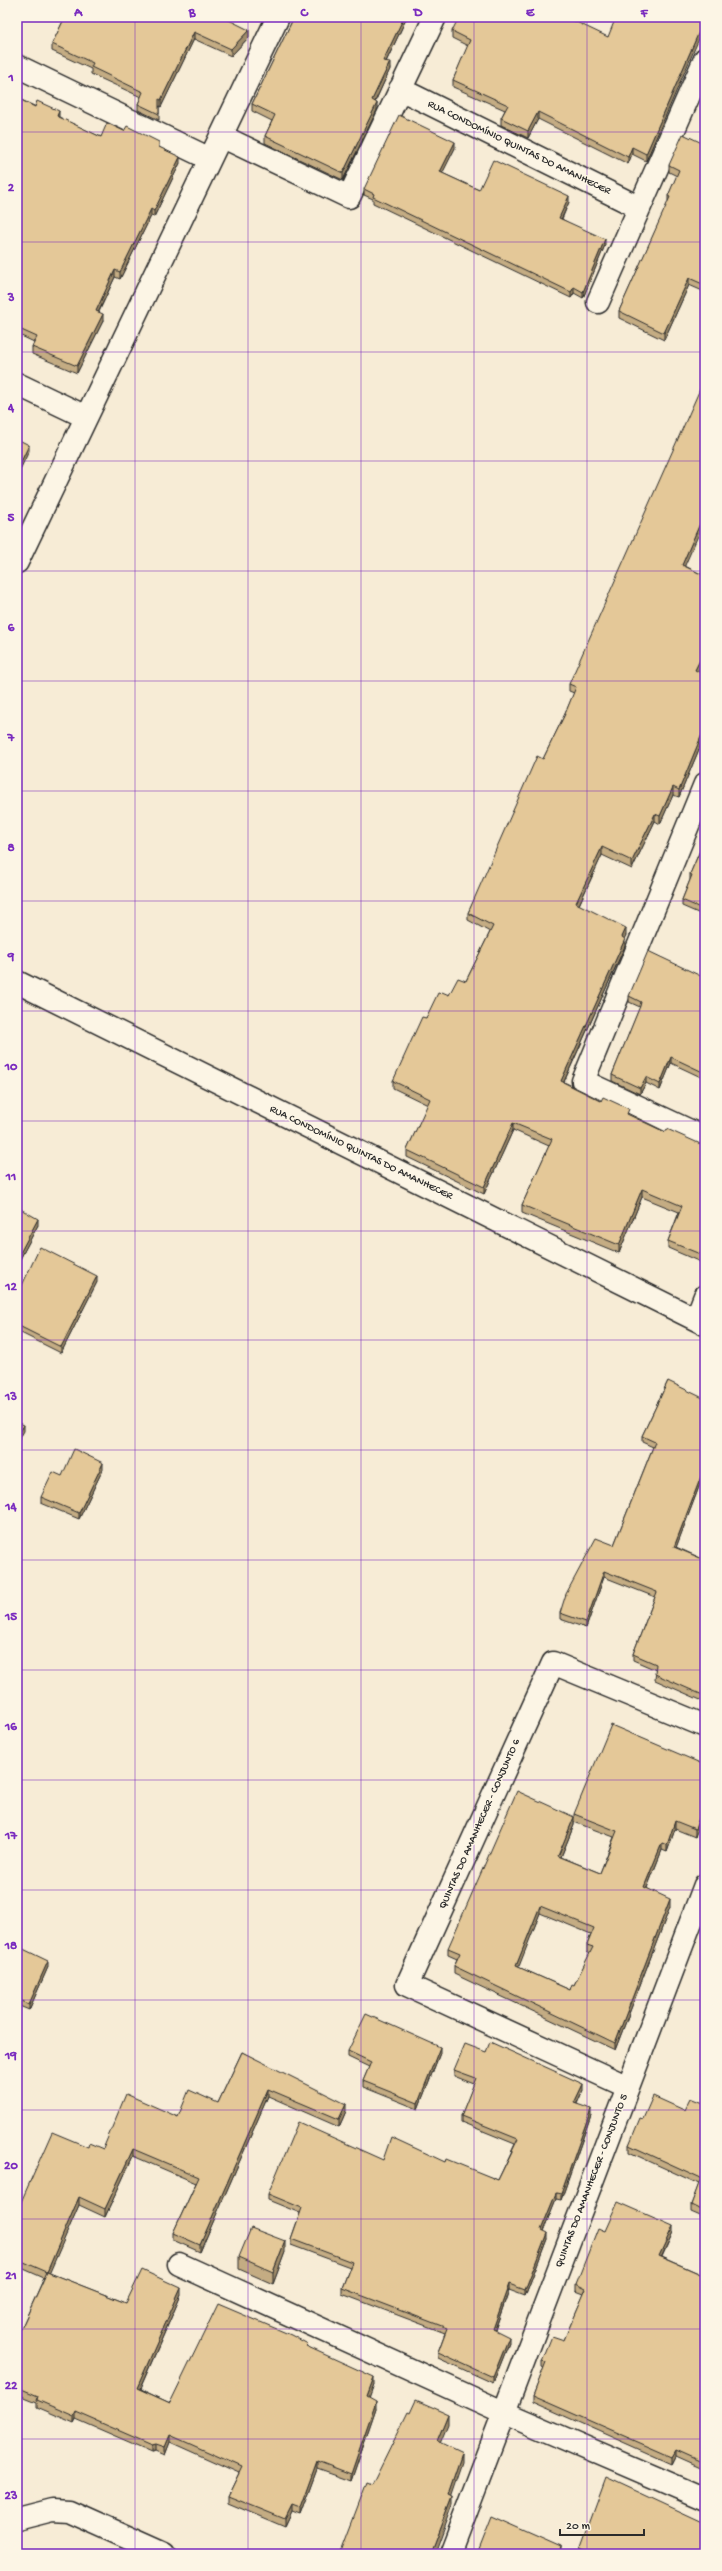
<svg xmlns="http://www.w3.org/2000/svg" width="722" height="2571" viewBox="0 0 722 2571" font-family="'Gochi Hand',sans-serif">
<rect width="100%" height="100%" fill="#f7ecd6"/>
<filter id="ink" filterUnits="userSpaceOnUse"><feTurbulence type="fractalNoise" baseFrequency=".025" numOctaves="2"/><feDisplacementMap in="SourceGraphic" scale="8" xChannelSelector="R" yChannelSelector="G"/><feConvolveMatrix kernelMatrix="1 2 1 2 8 2 1 2 1" color-interpolation-filters="sRGB"/></filter>
<g filter="url(#ink)">
<g fill="none" stroke-linecap="round" stroke-linejoin="round">
<defs>
<path id="minor" d="M 17,66 L 210,159
M 400,89 L 638,207
M 221,136 L 349,197 L 435,17
M 598,302 L 705,59
M 17,384 L 86,417
M 17,562 L 278,17
M 705,784 L 583,1081 L 705,1138
M 17,982 L 705,1324
M 696,1319 L 705,1296
M 628,2087 L 407,1985 L 553,1663 L 705,1726
M 179,2264 L 503,2412 L 705,2499
M 17,2519 L 52,2510 L 69,2511 L 165,2554
M 450,2554 L 705,1885"/>
</defs>
<use href="#minor" stroke="#2b2b2b" stroke-width="25"/>
<use href="#minor" stroke="#fcf5e5" stroke-width="22"/>
</g>
<path fill="#c4ac83" stroke="#2b2b2b" fill-rule="evenodd" d="M 65,17 L 249,37 L 231,56 L 194,39 L 161,107 L 159,106 L 159,120 L 138,110 L 138,104 L 141,97 L 91,74 L 91,69 L 52,51 L 52,44 Z
M 294,17 L 407,17 L 386,62 L 390,69 L 375,102 L 377,110 L 343,180 L 265,143 L 265,136 L 272,121 L 252,111 L 252,104 Z
M 705,17 L 646,161 L 632,154 L 628,164 L 538,119 L 528,138 L 501,125 L 501,118 L 505,110 L 453,87 L 453,80 L 468,46 L 452,38 L 452,31 L 608,37 Z
M 17,98 L 101,137 L 159,147 L 180,163 L 154,217 L 151,216 L 120,279 L 115,277 L 99,312 L 103,321 L 77,373 L 32,354 L 32,347 L 34,342 L 17,334 Z
M 705,136 L 705,292 L 689,285 L 664,340 L 619,318 L 619,311 L 668,203 L 668,196 L 677,176 L 669,172 L 669,165 L 702,143 Z
M 455,148 L 442,173 L 479,190 L 569,202 L 562,219 L 605,245 L 583,298 L 574,293 L 571,298 L 373,203 L 373,199 L 364,195 L 364,189 Z
M 685,566 L 705,576 L 705,658 L 698,671 L 705,675 L 705,735 L 679,797 L 673,795 L 660,824 L 655,821 L 632,869 L 602,855 L 579,905 L 626,935 L 624,938 L 625,946 L 564,1082 L 705,1151 L 705,1264 L 668,1248 L 668,1241 L 679,1212 L 642,1197 L 619,1253 L 522,1213 L 522,1205 L 549,1146 L 513,1130 L 484,1194 L 407,1157 L 407,1150 L 428,1105 L 393,1088 L 393,1081 L 426,1018 L 441,994 L 449,995 L 466,981 L 490,932 L 468,920 L 468,913 L 565,714 L 574,693 L 569,691 L 569,684 Z
M 705,839 L 705,916 L 682,906 L 682,900 L 690,880 L 690,874 Z
M 705,978 L 705,1079 L 671,1063 L 660,1090 L 646,1083 L 640,1094 L 612,1081 L 612,1075 L 640,1007 L 629,1002 L 629,996 Z
M 17,1207 L 38,1225 L 20,1259 L 17,1257 Z
M 97,1282 L 61,1353 L 17,1331 L 17,1296 Z
M 668,1381 L 705,1471 L 676,1547 L 705,1560 L 705,1702 L 655,1680 L 656,1670 L 633,1660 L 633,1654 L 655,1597 L 604,1577 L 586,1628 L 560,1619 L 560,1613 L 614,1545 L 653,1447 L 642,1442 L 642,1436 Z
M 103,1469 L 79,1519 L 41,1503 L 41,1497 L 62,1476 Z
M 705,1765 L 695,1837 L 675,1829 L 667,1852 L 662,1850 L 647,1888 L 670,1907 L 615,2050 L 454,1974 L 454,1966 L 457,1959 L 448,1955 L 448,1948 L 574,1817 L 574,1814 ZM 574,1822 L 614,1837 L 600,1873 L 561,1857 L 574,1825 ZM 540,1913 L 591,1934 L 587,1945 L 587,1952 L 590,1954 L 574,1985 L 570,1990 L 518,1967 Z
M 17,1946 L 48,1967 L 29,2010 L 17,2005 Z
M 348,2051 L 440,2053 L 418,2109 L 363,2087 L 363,2081 L 369,2067 L 348,2057 Z
M 242,2052 L 346,2111 L 339,2127 L 268,2096 L 200,2252 L 173,2240 L 173,2233 L 196,2183 L 133,2156 L 105,2217 L 79,2205 L 49,2273 L 126,2303 L 181,2295 L 140,2389 L 170,2403 L 308,2347 L 374,2384 L 369,2397 L 376,2408 L 351,2481 L 317,2469 L 300,2515 L 292,2512 L 285,2527 L 228,2503 L 228,2496 L 239,2473 L 170,2442 L 165,2455 L 156,2451 L 152,2452 L 76,2419 L 74,2423 L 37,2407 L 37,2402 L 17,2394 L 17,2327 L 21,2329 L 44,2278 L 17,2266 L 17,2211 L 88,2147 L 103,2149 L 178,2117 L 218,2103 Z
M 486,2052 L 583,2090 L 577,2104 L 591,2115 L 561,2200 L 556,2199 L 543,2231 L 547,2239 L 525,2296 L 509,2290 L 495,2330 L 509,2343 L 493,2383 L 438,2358 L 438,2352 L 445,2333 L 342,2294 L 342,2288 L 350,2267 L 291,2245 L 291,2239 L 300,2213 L 268,2200 L 268,2194 L 383,2160 L 445,2162 L 498,2180 L 515,2144 L 461,2122 L 461,2116 L 474,2084 L 454,2076 L 454,2070 Z
M 705,2104 L 705,2218 L 691,2212 L 691,2205 L 699,2184 L 629,2152 L 629,2145 L 643,2119 L 684,2110 Z
M 605,2231 L 673,2232 L 662,2257 L 705,2276 L 705,2469 L 676,2456 L 672,2464 L 533,2402 L 533,2396 L 544,2368 L 542,2367 L 542,2361 L 564,2340 L 584,2294 L 576,2291 L 576,2284 Z
M 285,2252 L 273,2284 L 239,2269 L 239,2257 Z
M 580,2548 L 705,2554 L 580,2554 Z"/>
<path fill="#a08c6a" stroke="#2b2b2b" d="M 404,17 L 407,17 L 383,68 L 383,61 Z
M 705,18 L 705,25 L 646,161 L 646,154 Z
M 20,19 L 20,26 L 17,31 L 17,25 Z
M 249,30 L 249,37 L 231,56 L 231,49 Z
M 194,32 L 194,39 L 161,107 L 161,100 Z
M 390,62 L 390,69 L 372,108 L 372,100 Z
M 377,103 L 377,110 L 343,180 L 343,173 Z
M 59,111 L 59,118 L 57,116 Z
M 538,112 L 538,119 L 528,138 L 528,131 Z
M 455,142 L 455,148 L 440,178 L 440,172 Z
M 632,147 L 632,154 L 628,164 L 628,157 Z
M 180,157 L 180,163 L 154,217 L 154,211 Z
M 569,196 L 569,202 L 559,224 L 559,218 Z
M 151,209 L 151,216 L 120,279 L 120,272 Z
M 605,239 L 605,245 L 583,298 L 583,292 Z
M 115,270 L 115,277 L 96,317 L 96,311 Z
M 689,278 L 689,285 L 664,340 L 664,333 Z
M 574,287 L 574,293 L 571,298 L 571,292 Z
M 103,314 L 103,321 L 77,373 L 77,366 Z
M 29,445 L 29,451 L 17,476 L 17,470 Z
M 705,512 L 705,520 L 682,572 L 682,565 Z
M 705,650 L 705,658 L 695,677 L 695,670 Z
M 705,727 L 705,735 L 679,797 L 679,790 Z
M 673,787 L 673,795 L 660,824 L 660,816 Z
M 655,814 L 655,821 L 632,869 L 632,861 Z
M 602,847 L 602,855 L 576,911 L 576,903 Z
M 626,928 L 626,935 L 622,944 L 622,937 Z
M 625,939 L 625,946 L 561,1088 L 561,1081 Z
M 671,1057 L 671,1063 L 660,1090 L 660,1084 Z
M 646,1077 L 646,1083 L 640,1094 L 640,1088 Z
M 513,1123 L 513,1130 L 484,1194 L 484,1187 Z
M 642,1189 L 642,1197 L 619,1253 L 619,1245 Z
M 38,1219 L 38,1225 L 20,1259 L 20,1253 Z
M 97,1276 L 97,1282 L 61,1353 L 61,1347 Z
M 24,1425 L 24,1431 L 17,1443 L 17,1437 Z
M 103,1463 L 103,1469 L 79,1519 L 79,1513 Z
M 705,1466 L 705,1471 L 674,1553 L 674,1547 Z
M 604,1571 L 604,1577 L 586,1628 L 586,1622 Z
M 705,1802 L 705,1810 L 695,1837 L 695,1829 Z
M 574,1817 L 574,1825 L 558,1864 L 558,1856 Z
M 675,1821 L 675,1829 L 667,1852 L 667,1845 Z
M 662,1843 L 662,1850 L 644,1895 L 644,1887 Z
M 670,1899 L 670,1907 L 615,2050 L 615,2043 Z
M 540,1906 L 540,1913 L 516,1974 L 516,1966 Z
M 48,1961 L 48,1967 L 29,2010 L 29,2004 Z
M 440,2047 L 440,2053 L 418,2109 L 418,2103 Z
M 583,2084 L 583,2090 L 574,2109 L 574,2103 Z
M 268,2089 L 268,2096 L 200,2252 L 200,2245 Z
M 346,2104 L 346,2111 L 339,2127 L 339,2119 Z
M 591,2109 L 591,2115 L 561,2200 L 561,2194 Z
M 133,2149 L 133,2156 L 105,2217 L 105,2209 Z
M 556,2193 L 556,2199 L 541,2236 L 541,2230 Z
M 79,2197 L 79,2205 L 47,2279 L 47,2272 Z
M 673,2226 L 673,2232 L 659,2262 L 659,2256 Z
M 547,2233 L 547,2239 L 525,2296 L 525,2290 Z
M 285,2241 L 285,2252 L 273,2284 L 273,2272 Z
M 509,2284 L 509,2290 L 493,2335 L 493,2329 Z
M 181,2288 L 181,2295 L 137,2395 L 137,2388 Z
M 509,2337 L 509,2343 L 493,2383 L 493,2377 Z
M 374,2377 L 374,2384 L 367,2404 L 367,2396 Z
M 376,2401 L 376,2408 L 351,2481 L 351,2474 Z
M 76,2412 L 76,2419 L 74,2423 L 74,2416 Z
M 448,2414 L 448,2424 L 437,2451 L 437,2441 Z
M 170,2435 L 170,2442 L 165,2455 L 165,2447 Z
M 156,2444 L 156,2451 L 152,2452 L 152,2445 Z
M 676,2450 L 676,2456 L 672,2464 L 672,2457 Z
M 462,2453 L 462,2462 L 448,2503 L 448,2494 Z
M 317,2461 L 317,2469 L 300,2515 L 300,2508 Z
M 452,2496 L 452,2505 L 434,2554 L 430,2554 Z
M 292,2505 L 292,2512 L 285,2527 L 285,2519 Z
M 561,2547 L 561,2554 L 559,2554 Z"/>
<path fill="#e4c898" stroke="#2b2b2b" fill-rule="evenodd" d="M 65,17 L 223,17 L 249,30 L 231,49 L 194,32 L 161,100 L 159,99 L 159,114 L 138,104 L 143,92 L 91,67 L 93,63 L 52,44 Z
M 294,17 L 404,17 L 383,61 L 390,62 L 372,100 L 377,103 L 343,173 L 265,136 L 275,115 L 252,104 Z
M 459,17 L 566,17 L 608,37 L 616,17 L 705,17 L 705,18 L 646,154 L 632,147 L 628,157 L 538,112 L 528,131 L 501,118 L 508,105 L 453,80 L 470,40 L 452,31 Z
M 17,18 L 20,19 L 17,25 Z
M 17,98 L 35,107 L 37,101 L 59,111 L 57,116 L 101,137 L 107,123 L 124,131 L 127,126 L 159,142 L 159,147 L 180,157 L 154,211 L 151,209 L 120,272 L 115,270 L 96,311 L 103,314 L 77,366 L 32,347 L 37,337 L 17,328 Z
M 399,115 L 455,142 L 440,172 L 479,190 L 493,160 L 569,196 L 559,218 L 605,239 L 583,292 L 574,287 L 571,292 L 373,197 L 374,194 L 364,189 Z
M 683,134 L 702,143 L 705,136 L 705,285 L 689,278 L 664,333 L 619,311 L 670,197 L 668,196 L 679,170 L 669,165 Z
M 705,378 L 705,512 L 682,565 L 705,576 L 705,650 L 695,670 L 705,675 L 705,727 L 679,790 L 673,787 L 660,816 L 655,814 L 632,861 L 602,847 L 576,903 L 626,928 L 622,937 L 625,939 L 561,1081 L 601,1101 L 603,1097 L 629,1109 L 627,1114 L 665,1132 L 667,1129 L 705,1146 L 703,1150 L 705,1151 L 705,1256 L 668,1241 L 682,1206 L 642,1189 L 619,1245 L 522,1205 L 552,1139 L 513,1123 L 484,1187 L 407,1150 L 430,1099 L 393,1081 L 422,1017 L 426,1018 L 438,993 L 441,994 L 442,992 L 449,995 L 458,978 L 466,981 L 493,926 L 468,913 L 537,756 L 543,759 L 565,714 L 576,687 L 569,684 Z
M 17,439 L 29,445 L 17,470 Z
M 705,839 L 705,910 L 682,900 L 692,875 L 690,874 Z
M 648,951 L 705,978 L 705,1073 L 671,1057 L 660,1084 L 646,1077 L 640,1088 L 612,1075 L 640,1006 L 641,1002 L 629,996 Z
M 17,1207 L 38,1219 L 20,1253 L 17,1251 Z
M 40,1247 L 97,1276 L 61,1347 L 17,1325 L 17,1296 Z
M 668,1381 L 705,1399 L 705,1466 L 674,1547 L 705,1560 L 705,1696 L 655,1674 L 656,1664 L 633,1654 L 657,1592 L 604,1571 L 586,1622 L 560,1613 L 566,1594 L 596,1538 L 614,1545 L 655,1442 L 642,1436 Z
M 17,1422 L 24,1425 L 17,1437 Z
M 74,1449 L 103,1463 L 79,1513 L 41,1497 L 53,1472 L 62,1476 Z
M 611,1725 L 705,1765 L 705,1802 L 695,1829 L 675,1821 L 667,1845 L 662,1843 L 644,1887 L 670,1899 L 615,2043 L 454,1966 L 460,1953 L 448,1948 L 517,1791 L 574,1817 L 558,1856 L 600,1873 L 617,1831 L 574,1814 ZM 540,1906 L 594,1928 L 587,1945 L 593,1947 L 574,1985 L 572,1984 L 570,1990 L 516,1966 Z
M 17,1946 L 48,1961 L 29,2004 L 17,1999 Z
M 366,2014 L 440,2047 L 418,2103 L 363,2081 L 371,2062 L 348,2051 Z
M 490,2042 L 583,2084 L 574,2103 L 591,2109 L 561,2194 L 556,2193 L 541,2230 L 547,2233 L 525,2290 L 509,2284 L 493,2329 L 509,2337 L 493,2377 L 438,2352 L 447,2328 L 342,2288 L 352,2262 L 291,2239 L 302,2208 L 268,2194 L 298,2122 L 383,2160 L 391,2137 L 445,2162 L 446,2159 L 498,2180 L 518,2139 L 461,2116 L 476,2078 L 454,2070 L 465,2044 L 486,2052 Z
M 242,2052 L 346,2104 L 339,2119 L 268,2089 L 200,2245 L 173,2233 L 199,2177 L 133,2149 L 105,2209 L 79,2197 L 47,2272 L 126,2303 L 142,2270 L 181,2288 L 137,2388 L 170,2403 L 218,2304 L 291,2335 L 308,2344 L 306,2346 L 374,2377 L 367,2396 L 376,2401 L 351,2474 L 317,2461 L 300,2508 L 292,2505 L 285,2519 L 228,2496 L 242,2467 L 170,2435 L 165,2447 L 156,2444 L 152,2445 L 76,2412 L 74,2416 L 37,2400 L 38,2396 L 17,2387 L 17,2327 L 21,2329 L 47,2272 L 17,2259 L 17,2211 L 52,2132 L 88,2147 L 89,2143 L 103,2149 L 126,2094 L 178,2117 L 189,2090 L 218,2103 Z
M 653,2096 L 684,2110 L 690,2098 L 705,2104 L 705,2212 L 691,2205 L 701,2178 L 629,2145 L 640,2118 L 643,2119 Z
M 618,2202 L 673,2226 L 659,2256 L 705,2276 L 705,2463 L 676,2450 L 672,2457 L 533,2396 L 546,2362 L 542,2361 L 552,2336 L 564,2340 L 586,2289 L 576,2284 L 598,2228 L 605,2231 Z
M 251,2228 L 285,2241 L 273,2272 L 239,2257 Z
M 416,2400 L 448,2414 L 437,2441 L 462,2453 L 448,2494 L 452,2496 L 430,2554 L 340,2554 L 367,2483 L 372,2485 L 408,2412 L 410,2413 Z
M 606,2477 L 705,2523 L 705,2554 L 594,2554 L 580,2548 Z
M 491,2516 L 561,2547 L 559,2554 L 476,2554 Z"/>
</g>
<path fill="none" stroke="#7b2cbf" stroke-width="1" stroke-opacity="0.55" d="M 135,17 L 135,2554M 248,17 L 248,2554M 361,17 L 361,2554M 474,17 L 474,2554M 587,17 L 587,2554M 17,132 L 705,132M 17,242 L 705,242M 17,352 L 705,352M 17,461 L 705,461M 17,571 L 705,571M 17,681 L 705,681M 17,791 L 705,791M 17,901 L 705,901M 17,1011 L 705,1011M 17,1121 L 705,1121M 17,1231 L 705,1231M 17,1340 L 705,1340M 17,1450 L 705,1450M 17,1560 L 705,1560M 17,1670 L 705,1670M 17,1780 L 705,1780M 17,1890 L 705,1890M 17,2000 L 705,2000M 17,2110 L 705,2110M 17,2219 L 705,2219M 17,2329 L 705,2329M 17,2439 L 705,2439"/>
<g text-anchor="middle" dominant-baseline="central" stroke-width="3" stroke-linejoin="round" paint-order="stroke">
<g font-size="11" fill="#2b2b2b" stroke="#fcf5e5">
<text transform="translate(519 148) rotate(26)">RUA CONDOMÍNIO QUINTAS DO AMANHECER</text>
<text transform="translate(361 1153) rotate(26)">RUA CONDOMÍNIO QUINTAS DO AMANHECER</text>
<text transform="translate(480 1824) rotate(-66)">QUINTAS DO AMANHECER - CONJUNTO 6</text>
<text transform="translate(592 2181) rotate(-69)">QUINTAS DO AMANHECER - CONJUNTO 5</text>
</g>
</g>
<rect width="722" height="2571" fill="none" stroke="#fcf5e5" stroke-width="44"/>
<path d="M560 2529v6h84v-6" fill="none" stroke="#2b2b2b" stroke-width="2"/>
<text x="566" y="2529" font-size="12" fill="#2b2b2b" stroke="#fcf5e5" stroke-width="3" paint-order="stroke">20 m</text>
<rect x="22" y="22" width="678" height="2527" fill="none" stroke="#7b2cbf" stroke-width="1.5"/>
<g font-size="13" text-anchor="middle" font-weight="bold" fill="#7b2cbf">
<text x="78" y="16">A</text>
<text x="192" y="16">B</text>
<text x="304" y="16">C</text>
<text x="418" y="16">D</text>
<text x="530" y="16">E</text>
<text x="644" y="16">F</text>
<text x="11" y="81">1</text>
<text x="11" y="191">2</text>
<text x="11" y="301">3</text>
<text x="11" y="411">4</text>
<text x="11" y="521">5</text>
<text x="11" y="631">6</text>
<text x="11" y="741">7</text>
<text x="11" y="851">8</text>
<text x="11" y="960">9</text>
<text x="11" y="1070">10</text>
<text x="11" y="1180">11</text>
<text x="11" y="1290">12</text>
<text x="11" y="1400">13</text>
<text x="11" y="1510">14</text>
<text x="11" y="1620">15</text>
<text x="11" y="1730">16</text>
<text x="11" y="1839">17</text>
<text x="11" y="1949">18</text>
<text x="11" y="2059">19</text>
<text x="11" y="2169">20</text>
<text x="11" y="2279">21</text>
<text x="11" y="2389">22</text>
<text x="11" y="2499">23</text>
</g>
</svg>
